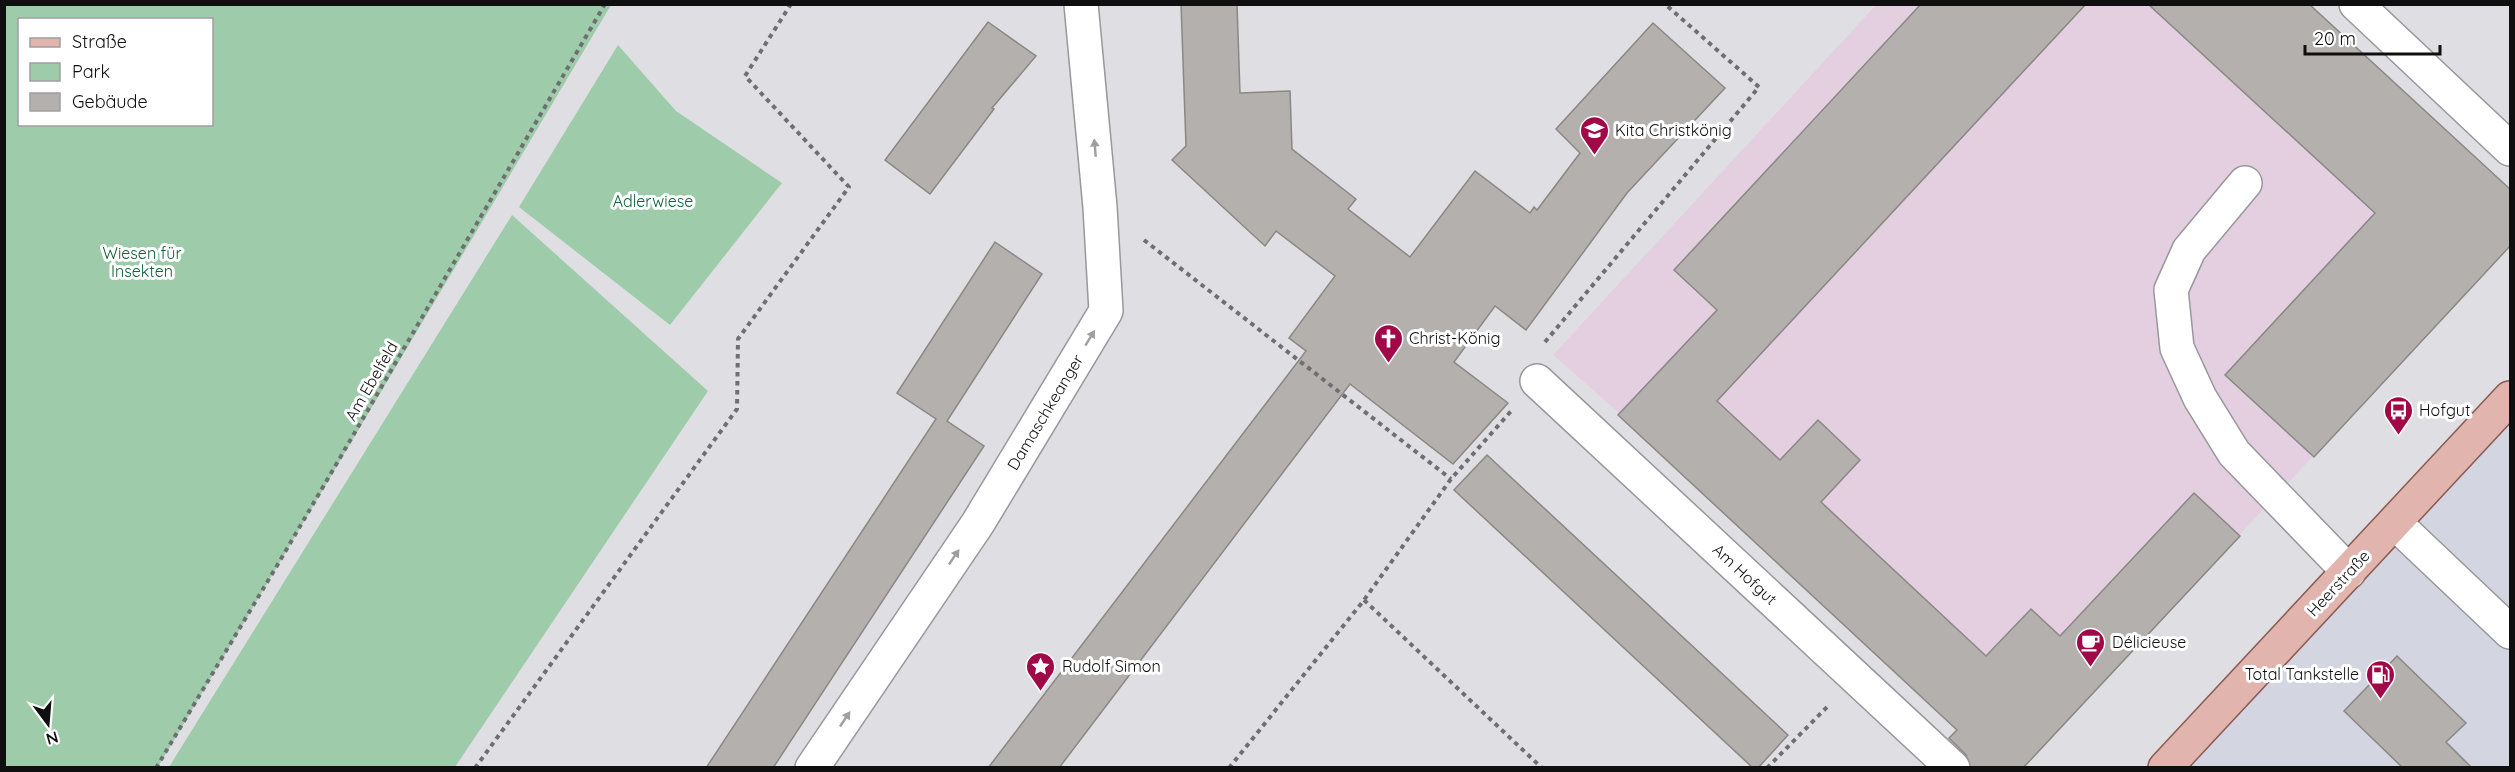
<svg xmlns="http://www.w3.org/2000/svg" width="2515" height="772" viewBox="0 0 2515 772" font-family="Quicksand,sans-serif">
<rect width="100%" height="100%" fill="#dfdfe3"/>
<path fill="#e3cfdf" d="M 1876,5 L 2309,5 L 2510,245 L 2023,767 L 1553,355 Z"/>
<path fill="#d3d5e0" d="M 2510,394 L 2510,767 L 2154,767 Z"/>
<path fill="#9ecbaa" fill-rule="evenodd" d="M 4,5 L 611,5 L 158,767 L 5,767 ZM 20,20 L 212,20 L 212,124 L 20,124 Z
M 618,45 L 676,111 L 782,183 L 670,325 L 519,207 Z
M 512,215 L 708,391 L 455,767 L 169,767 Z"/>
<path fill="#b3b0ad" stroke="#8a8784" stroke-width="1.5" d="M 1181,4 L 1237,4 L 1240,93 L 1290,91 L 1292,149 L 1356,199 L 1348,209 L 1410,257 L 1475,171 L 1530,213 L 1534,207 L 1537,210 L 1580,153 L 1556,129 L 1653,23 L 1725,88 L 1627,193 L 1526,330 L 1495,306 L 1454,362 L 1508,403 L 1453,464 L 1350,384 L 1059,768 L 988,768 L 1306,351 L 1289,338 L 1335,276 L 1276,231 L 1265,246 L 1172,160 L 1186,146 Z
M 1921,4 L 2086,4 L 1717,401 L 1780,460 L 1818,420 L 1860,460 L 1821,502 L 1986,656 L 2031,609 L 2060,636 L 2194,493 L 2240,536 L 2023,768 L 1971,768 L 1966,755 L 1949,738 L 1957,730 L 1618,415 L 1717,310 L 1674,270 Z
M 2148,4 L 2309,4 L 2511,190 L 2511,245 L 2314,457 L 2225,375 L 2375,213 Z
M 988,22 L 1036,56 L 992,108 L 994,109 L 930,194 L 885,160 Z
M 995,242 L 1042,274 L 947,421 L 984,446 L 773,768 L 706,768 L 936,419 L 897,393 Z
M 1487,455 L 1788,735 L 1758,768 L 1753,768 L 1454,490 Z
M 2397,656 L 2466,723 L 2446,742 L 2472,768 L 2403,768 L 2344,711 Z"/>
<g fill="none" stroke-linecap="round" stroke-linejoin="round">
<defs>
<path id="minor" d="M 2356,4 L 2510,149
M 2245,183 L 2189,250 L 2171,290 L 2177,348 L 2200,398 L 2234,453 L 2349,572
M 1537,381 L 1953,768
M 2395,523 L 2510,632
M 812,768 L 978,523 L 1106,311 L 1100,207 L 1081,4"/>
<path id="major" d="M 2165,768 L 2510,398"/>
</defs>
<use href="#minor" stroke="#98989c" stroke-width="36"/>
<use href="#major" stroke="#8a5a52" stroke-width="36"/>
<path stroke="#6f6f71" stroke-width="4" stroke-dasharray="4.5 4.5" stroke-linecap="butt" d="M 1144,240 L 1451,479
M 1545,342 L 1759,87 L 1665,4
M 1364,600 L 1542,768
M 156,768 L 278,564 L 605,4
M 475,768 L 737,409 L 738,339 L 849,187 L 745,76 L 791,4
M 1229,768 L 1364,600 L 1451,479 L 1512,410
M 1767,768 L 1828,706"/>
<use href="#minor" stroke="#fff" stroke-width="33"/>
<use href="#major" stroke="#e1b4ad" stroke-width="33"/>
</g>
<defs><path id="oneway-solid" d="M-6-.8H1V-3.2L6.5 0L1 3.2V.8H-6Z" transform="scale(1.5)"/></defs>
<g fill="#9f9f9f">
<use href="#oneway-solid" transform="translate(1095 148) rotate(-95)"/>
<use href="#oneway-solid" transform="translate(1090 338) rotate(-59)"/>
<use href="#oneway-solid" transform="translate(954 557) rotate(-56)"/>
<use href="#oneway-solid" transform="translate(845 719) rotate(-56)"/>
</g>
<defs>
<symbol id="school-pin" viewBox="-11 -11 22 30"><path d="M0 17L-7.5 6A9.5 9.5 0 1 1 7.5 6Z" fill="#a10848" stroke="#fff"/><path d="M0-5L7-2L0 1L-7-2ZM-4 1L0 2.5L4 1V4Q0 6-4 4Z" fill="#fff"/></symbol>
<symbol id="church-pin" viewBox="-11 -11 22 30"><path d="M0 17L-7.5 6A9.5 9.5 0 1 1 7.5 6Z" fill="#a10848" stroke="#fff"/><path d="M-1.2-6h2.4v3.5h3.3v2.4h-3.3V6h-2.4V-.1h-3.3v-2.4h3.3Z" fill="#fff"/></symbol>
<symbol id="bus-pin" viewBox="-11 -11 22 30"><path d="M0 17L-7.5 6A9.5 9.5 0 1 1 7.5 6Z" fill="#a10848" stroke="#fff"/><path d="M-5-6H5V4H4V6H2V4H-2V6H-4V4H-5ZM-3.5-4V0h7V-4ZM-3.5 1.2v1.5H-2V1.2ZM2 1.2v1.5H3.5V1.2Z" fill="#fff"/></symbol>
<symbol id="cafe-pin" viewBox="-11 -11 22 30"><path d="M0 17L-7.5 6A9.5 9.5 0 1 1 7.5 6Z" fill="#a10848" stroke="#fff"/><path d="M-5.5-4.5H6V0H3Q3 3.5 0 3.5H-2.5Q-5.5 3.5-5.5 0ZM3-3.2v2h1.7v-2ZM-6 4.5H4V6H-6Z" fill="#fff"/></symbol>
<symbol id="sight-pin" viewBox="-11 -11 22 30"><path d="M0 17L-7.5 6A9.5 9.5 0 1 1 7.5 6Z" fill="#a10848" stroke="#fff"/><path d="M0-6L1.8-2.2L6-1.7L2.9 1.2L3.7 5.4L0 3.3L-3.7 5.4L-2.9 1.2L-6-1.7L-1.8-2.2Z" fill="#fff"/></symbol>
<symbol id="fuel-pin" viewBox="-11 -11 22 30"><path d="M0 17L-7.5 6A9.5 9.5 0 1 1 7.5 6Z" fill="#a10848" stroke="#fff"/><path d="M-5.5-6h7V0h2V4h1.3V-2.5L3-4.5l.8-.8L6-3V5H2.5V1h-1V6h-7ZM-4.2-4.7v3.2H.2V-4.7Z" fill="#fff"/></symbol>
</defs>
<g fill-rule="evenodd">
<use href="#school-pin" x="1578" y="114" width="33" height="45"/>
<use href="#church-pin" x="1372" y="322" width="33" height="45"/>
<use href="#bus-pin" x="2382" y="394" width="33" height="45"/>
<use href="#cafe-pin" x="2074" y="626" width="33" height="45"/>
<use href="#sight-pin" x="1024" y="650" width="33" height="45"/>
<use href="#fuel-pin" x="2364" y="658" width="33" height="45"/>
</g>
<g text-anchor="middle" dominant-baseline="central" stroke-width="6" stroke-linejoin="round" paint-order="stroke">
<g font-size="16" fill="#0f0f10" stroke="#fff" text-anchor="start">
<text x="1615" y="130">Kita Christkönig</text>
<text x="1409" y="338">Christ-König</text>
<text x="2419" y="410">Hofgut</text>
<text x="2112" y="642">Délicieuse</text>
<text x="1062" y="666">Rudolf Simon</text>
<text x="2359" y="674" text-anchor="end">Total Tankstelle</text>
</g>
<g font-size="16" fill="#116235" stroke="#fff">
<text x="653" y="201">Adlerwiese</text>
<text x="142" y="253">Wiesen für<tspan x="142" dy="18">Insekten</tspan></text>
</g>
<g font-size="16" fill="#0f0f10" stroke="#fff">
<text transform="translate(371 381) rotate(-60)">Am Ebelfeld</text>
<text transform="translate(1045 412) rotate(-59)">Damaschkeanger</text>
<text transform="translate(1745 574) rotate(43)">Am Hofgut</text>
<text transform="translate(2338 583) rotate(-47)">Heerstraße</text>
</g>
</g>
<rect width="2515" height="772" fill="none" stroke="#0f0f10" stroke-width="12"/>
<rect x="18" y="18" width="195" height="108" fill="#ffffff" stroke="#9f9f9f" stroke-width="1.5"/>
<rect x="30" y="38" width="30" height="9" fill="#e1b4ad" stroke="#9f9f9f" stroke-width="1.5"/>
<text x="72" y="48" font-size="18" fill="#0f0f10">Straße</text>
<rect x="30" y="63" width="30" height="18" fill="#9ecbaa" stroke="#9f9f9f" stroke-width="1.5"/>
<text x="72" y="78" font-size="18" fill="#0f0f10">Park</text>
<rect x="30" y="93" width="30" height="18" fill="#b3b0ad" stroke="#9f9f9f" stroke-width="1.5"/>
<text x="72" y="108" font-size="18" fill="#0f0f10">Gebäude</text>
<g transform="translate(48 724) rotate(164)" stroke="#ffffff" stroke-width="4.5" paint-order="stroke">
<path d="M0-4.5L10 22L0 15L-10 22Z" fill="#0f0f10"/>
<text y="-9" font-size="16" font-weight="bold" text-anchor="middle" fill="#0f0f10">N</text>
</g>
<path d="M2305 45v9h135v-9" fill="none" stroke="#0f0f10" stroke-width="3"/>
<text x="2314" y="45" font-size="18" fill="#0f0f10" stroke="#ffffff" stroke-width="4.5" paint-order="stroke">20 m</text>
</svg>
